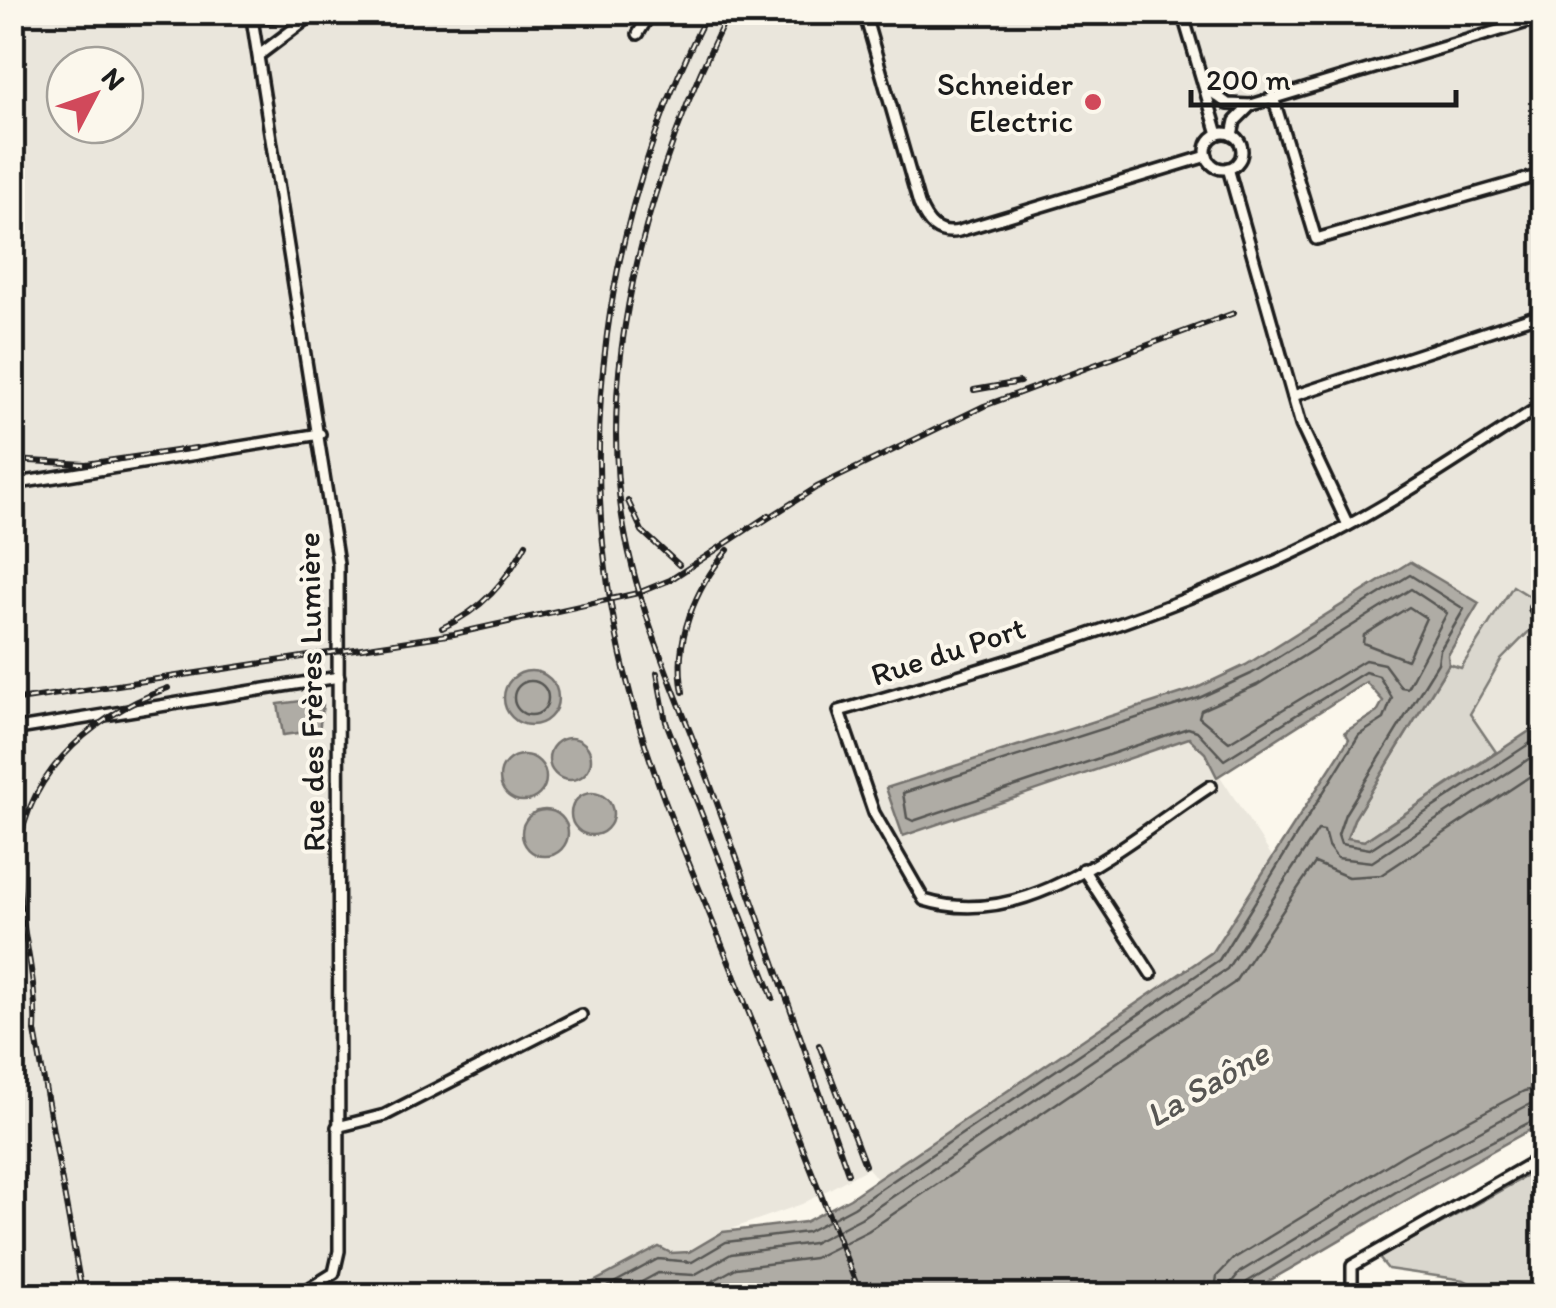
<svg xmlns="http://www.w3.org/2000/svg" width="1556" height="1308" font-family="Itim,sans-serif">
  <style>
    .built { fill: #eae6dc; fill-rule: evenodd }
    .green { fill: #dad7ce; stroke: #7b7a75; stroke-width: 2.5 }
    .water { fill: #afaca5; stroke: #74726e; stroke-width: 2.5 }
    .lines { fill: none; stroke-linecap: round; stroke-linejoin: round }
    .shore { stroke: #575653; stroke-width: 2.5 }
    .minor-casing { stroke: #1c1c1c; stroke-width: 16 }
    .secondary-casing { stroke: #1c1c1c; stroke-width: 20 }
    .minor { stroke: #fbf7ec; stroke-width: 9 }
    .secondary { stroke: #fbf7ec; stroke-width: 12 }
    .rail-casing { stroke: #1c1c1c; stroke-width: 6 }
    .rail { stroke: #fbf7ec; stroke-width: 2.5; stroke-dasharray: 8; stroke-linecap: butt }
    .poi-dot { fill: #d1495b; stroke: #fbf7ec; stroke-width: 4 }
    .labels { text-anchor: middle; stroke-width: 8; stroke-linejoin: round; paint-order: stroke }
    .poi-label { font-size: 32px; fill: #1c1c1c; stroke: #fbf7ec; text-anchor: end }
    .street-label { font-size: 32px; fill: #1c1c1c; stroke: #fbf7ec }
    .water-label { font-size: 35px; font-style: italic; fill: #575653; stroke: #fbf7ec }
  </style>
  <rect width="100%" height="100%" fill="#fbf7ec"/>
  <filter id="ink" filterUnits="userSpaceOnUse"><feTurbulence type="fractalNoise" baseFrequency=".01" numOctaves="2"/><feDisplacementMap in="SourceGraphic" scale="20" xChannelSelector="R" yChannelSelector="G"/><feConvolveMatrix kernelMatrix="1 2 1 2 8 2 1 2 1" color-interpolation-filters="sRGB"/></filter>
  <g filter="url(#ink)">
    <!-- built -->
    <g class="built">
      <path d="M734 12 738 16 741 12 1543 13V614L1513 586 1461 668 1449 664 1448 655 1246 665 1195 689 886 787 904 835 1189 737 1205 753 1273 858 1212 952 878 1180 868 1168 802 1204 723 1232 689 1252 671 1253 659 1247 569 1295H13L12 13ZM65 65H125V125H65Z"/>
      <polygon points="1543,617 1543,722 1496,752 1470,714 1501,660"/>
    </g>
    <!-- green -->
    <g class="green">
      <polygon points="1513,586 1529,596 1543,617 1501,660 1470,714 1496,752 1364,841 1347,838 1354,819 1449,664 1461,668"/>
      <polygon points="1543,1167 1543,1295 1493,1295 1464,1280 1388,1269 1379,1258"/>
    </g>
    <!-- water -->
    <g class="water">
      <path d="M1410 562 1479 603 1448 655 1449 664 1354 819 1347 838 1364 841 1543 722V1123C1441 1177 1345 1239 1244 1295H569L659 1247 671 1253 689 1252 723 1232 805 1222 850 1198 1212 952 1349 739 1345 732 1377 712 1383 701 1366 682 1217 777 1205 753 1189 738 903 836 886 788 1195 689 1246 665Z"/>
      <circle cx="531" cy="698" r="27"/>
      <polygon points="316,699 323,705 319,730 283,735 278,704"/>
      <circle cx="570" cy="759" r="21"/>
      <circle cx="523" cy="778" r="23"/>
      <circle cx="592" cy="814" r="21"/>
      <circle cx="545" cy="833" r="23"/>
    </g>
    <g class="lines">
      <!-- shore -->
      <g class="shore">
        <polygon points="1411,589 1447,613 1407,688 1401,687 1384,664 1365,660 1229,742 1199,717 1201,710 1257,685"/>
        <polygon points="1409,607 1426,618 1407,660 1363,643 1364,635"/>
        <circle cx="531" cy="698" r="17"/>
        <polyline points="590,1296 658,1259 692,1262 726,1242 807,1232 854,1207 1219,960 1359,735 1384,719 1392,698 1379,676 1365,672 1224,760 1197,731 1188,728 913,821 907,818 903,793 1199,698 1251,674 1410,575 1464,609 1440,650 1438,663 1345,814 1338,835 1341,844 1370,849 1544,734"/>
        <polyline points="616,1296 658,1273 694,1275 731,1254 813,1243 861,1218 1227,969 1318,830 1324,831 1328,846 1337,858 1372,862 1544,749"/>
        <polyline points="647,1296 660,1289 700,1288 736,1268 814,1258 868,1231 1234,983 1315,863 1348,877 1381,875 1544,767"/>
        <polyline points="1214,1296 1217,1276 1233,1259 1405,1154 1524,1091 1544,1087"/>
        <polyline points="1229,1296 1231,1283 1240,1272 1413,1167 1530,1104 1544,1102"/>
        <polyline points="1241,1296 1247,1282 1419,1178 1544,1115"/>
      </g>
      <!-- minor casing -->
      <g class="minor-casing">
        <g id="minor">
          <polyline points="251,12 338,564 339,1251 334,1273 297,1296"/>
          <polyline points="742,12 776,18 815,12"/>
          <path d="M864 12 919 204C927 223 937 236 959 231L1207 156"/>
          <polyline points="1182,12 1218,134"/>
          <polyline points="252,19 298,12"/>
          <polyline points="638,34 651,12"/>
          <polyline points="259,55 316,12"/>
          <polyline points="1205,87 1228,104 1251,105 1544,17"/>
          <polyline points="1273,97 1316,239 1544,174"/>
          <circle cx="1224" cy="151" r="18"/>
          <polyline points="1232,135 1235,121 1251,105"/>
          <polyline points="1228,168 1301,425 1348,525"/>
          <polyline points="1293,396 1544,313"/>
          <polyline points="12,484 320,434"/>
          <polyline points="1535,608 1544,601"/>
          <polyline points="12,730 339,677"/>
          <path d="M1211 786C1129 839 1029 933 924 900L874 813 839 711C1005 663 1176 613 1330 535 1404 497 1474 448 1544 404"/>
          <polyline points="1083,869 1151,974"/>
          <polyline points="337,1127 385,1115 581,1015"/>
          <polyline points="1352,1293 1352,1266 1544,1156"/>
        </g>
      </g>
      <!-- secondary casing -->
      <g class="secondary-casing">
        <polyline id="secondary" points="1327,1296 1399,1292 1434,1296"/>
      </g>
      <!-- minor -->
      <use href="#minor" class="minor"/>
      <!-- secondary -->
      <use href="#secondary" class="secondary"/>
      <!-- rail casing -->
      <g class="rail-casing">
        <g id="rail">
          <path d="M708 12C604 218 570 448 625 673 649 774 692 869 730 965 774 1075 817 1186 861 1296"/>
          <path d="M729 12C655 159 597 351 622 516 636 609 677 694 709 781 757 912 802 1042 848 1173"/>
          <polyline points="974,390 1020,382"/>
          <polyline points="12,460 86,464 196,448"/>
          <polyline points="628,501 642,531 679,565"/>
          <polyline points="759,524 817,487 984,406 1234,313"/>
          <path d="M442 628C483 609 505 583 526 544"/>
          <polyline points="657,673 666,722 773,998"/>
          <path d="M683 692C673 641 695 588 728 550"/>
          <polyline points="12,701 454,634 638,593 670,580 769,515"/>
          <polyline points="819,1045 865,1165"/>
          <path d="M80 1282 35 1031C38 976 19 926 18 871 17 780 89 717 168 688"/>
        </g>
      </g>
      <!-- rail -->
      <use href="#rail" class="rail"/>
    </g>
  </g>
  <!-- markers -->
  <circle class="poi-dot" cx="1093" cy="102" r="10"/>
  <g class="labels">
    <!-- poi labels -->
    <g class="poi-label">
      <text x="1073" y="95">Schneider<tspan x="1073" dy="37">Electric</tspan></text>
    </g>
    <!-- street labels -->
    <g class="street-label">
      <text transform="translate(948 651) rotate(-18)" y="11">Rue du Port</text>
      <text transform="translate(311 692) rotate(-91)" y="11">Rue des Frères Lumière</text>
    </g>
    <!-- water labels -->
    <g class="water-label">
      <text transform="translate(1207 1084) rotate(-30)" y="12">La Saône</text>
    </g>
  </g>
  <!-- margin -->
  <rect width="1556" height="1308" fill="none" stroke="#fbf7ec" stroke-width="50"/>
  <rect x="25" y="25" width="1506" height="1258" fill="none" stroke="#1c1c1c" stroke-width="4" filter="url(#ink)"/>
  <!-- north arrow -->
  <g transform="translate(95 95) rotate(49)"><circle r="48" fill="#fbf7ec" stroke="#a29f99" stroke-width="2.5"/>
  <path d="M0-8L18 38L0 25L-18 38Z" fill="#d1495b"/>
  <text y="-15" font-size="28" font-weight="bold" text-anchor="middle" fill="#1c1c1c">N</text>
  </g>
  <!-- scale -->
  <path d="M1191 90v15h265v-15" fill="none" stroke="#1c1c1c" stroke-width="5"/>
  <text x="1206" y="90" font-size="30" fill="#1c1c1c" stroke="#fbf7ec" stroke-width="8" paint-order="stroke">200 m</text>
</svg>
